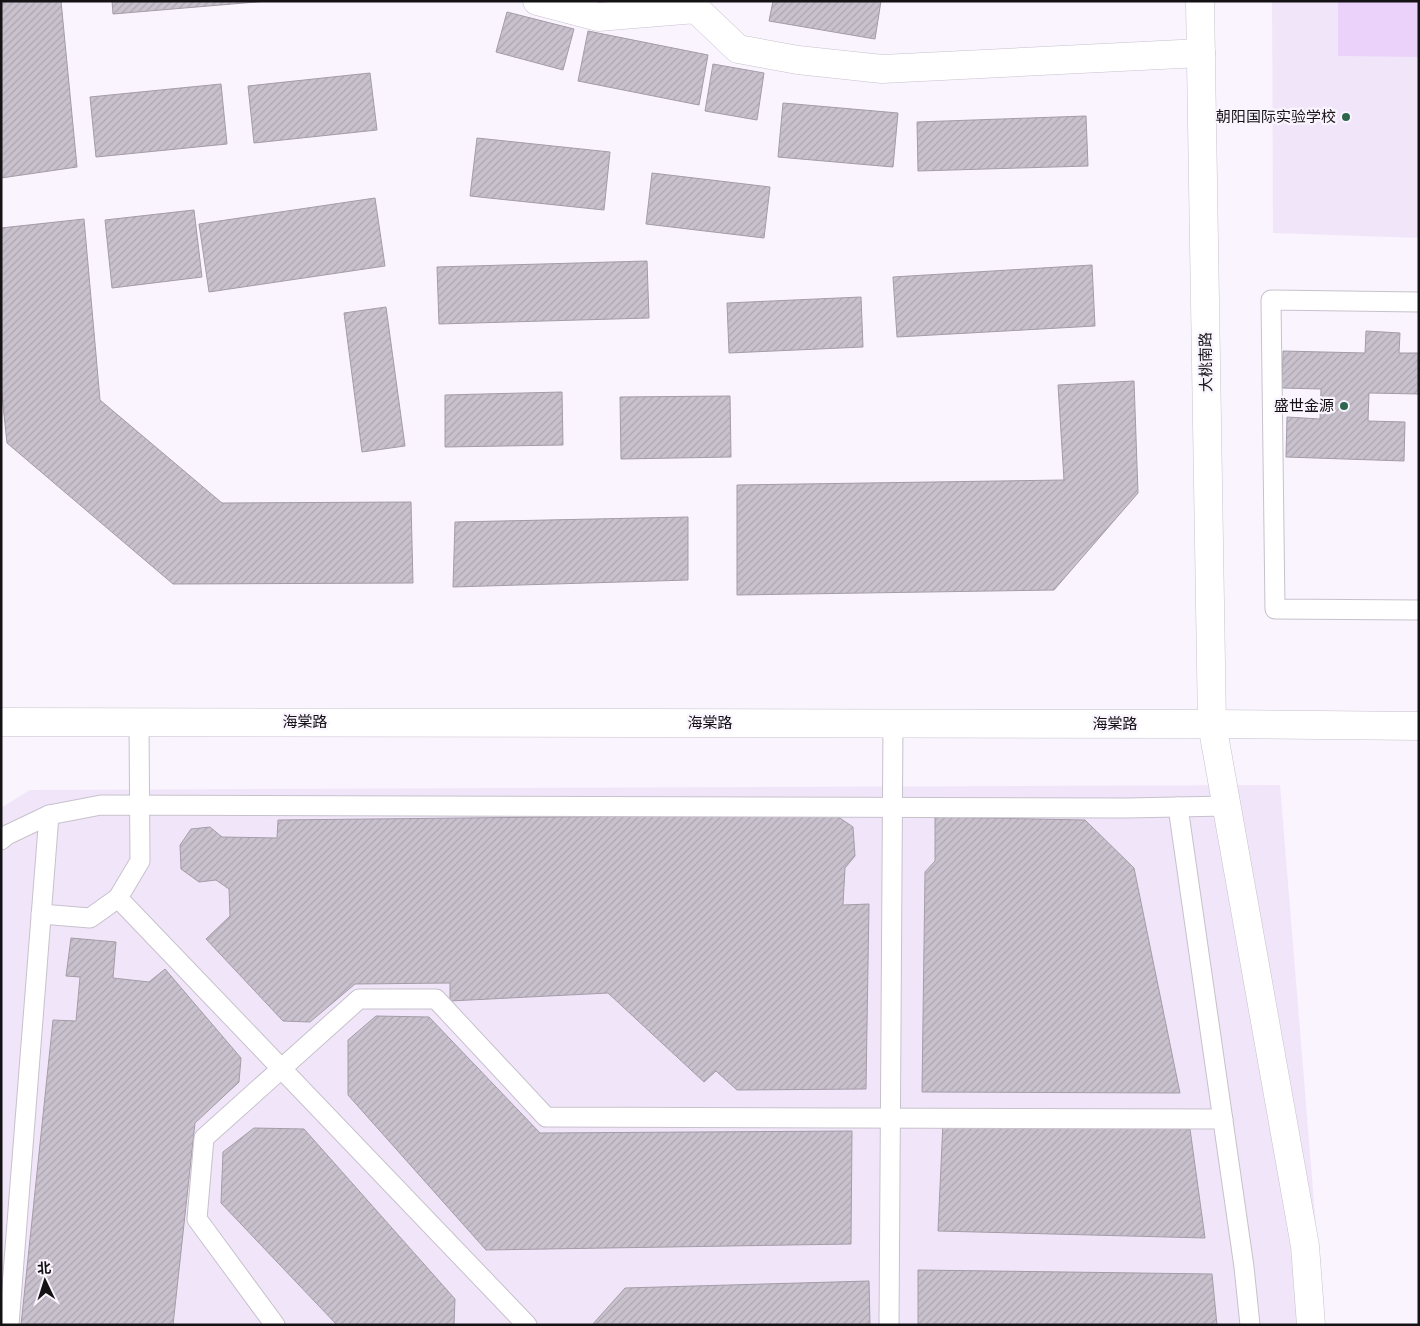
<svg xmlns="http://www.w3.org/2000/svg" width="1420" height="1326" font-family="'Asap Condensed','Noto Sans SC',sans-serif">
  <style>
    .built { fill: #f1e6f9 }
    .park { fill: #ebd2fa }
    .building { fill: url(#building-hatch); stroke: #a49da8 }
    .lines { fill: none; stroke-linecap: round; stroke-linejoin: round }
    .lane-casing { stroke: #c7c1cc; stroke-width: 21 }
    .street-casing { stroke: #c7c1cc; stroke-width: 29 }
    .secondary-casing { stroke: #c7c1cc; stroke-width: 29 }
    .lane { stroke: #fff; stroke-width: 19 }
    .street { stroke: #fff; stroke-width: 28 }
    .secondary { stroke: #fff; stroke-width: 28 }
    .poi-dot { fill: #2e664d; stroke: #faf4fe; stroke-width: 2 }
    .labels { text-anchor: middle; stroke-width: 4.5; stroke-linejoin: round; paint-order: stroke }
    .poi-label { font-size: 15px; fill: #141215; stroke: #faf4fe; text-anchor: end }
    .street-label { font-size: 15px; fill: #141215; stroke: #faf4fe }
  </style>
  <defs>
    <pattern id="building-hatch" width="6" height="6" patternUnits="userSpaceOnUse" patternTransform="scale(1.25)"><rect width="6" height="6" fill="#c9c2ce"/><path d="M-1 1l2-2M0 6l6-6M5 7l2-2" fill="none" stroke="#aca6b0"/></pattern>
  </defs>
  <rect width="100%" height="100%" fill="#faf4fe"/>
  <!-- built -->
  <g class="built">
    <polygon points="1272,1 1419,1 1419,238 1273,233"/>
    <polygon points="1280,785 1324,1325 1,1325 1,808 30,790"/>
  </g>
  <!-- park -->
  <polygon class="park" points="1338,1 1419,1 1419,57 1338,56"/>
  <!-- building -->
  <g class="building">
    <polygon points="1,1 61,1 77,167 1,178"/>
    <polygon points="112,1 268,1 113,14"/>
    <polygon points="773,1 881,1 875,39 769,21"/>
    <polygon points="507,12 574,29 563,70 496,52"/>
    <polygon points="588,31 708,55 699,105 578,81"/>
    <polygon points="713,64 764,73 757,120 705,111"/>
    <polygon points="370,73 377,130 254,143 248,86"/>
    <polygon points="221,84 227,144 96,157 90,97"/>
    <polygon points="783,103 898,113 893,167 778,157"/>
    <polygon points="1086,116 1088,166 918,171 917,122"/>
    <polygon points="477,138 610,152 604,210 470,196"/>
    <polygon points="652,173 770,187 764,238 646,224"/>
    <polygon points="375,198 385,266 209,292 199,224"/>
    <polygon points="194,210 202,277 112,288 105,220"/>
    <polygon points="84,219 100,400 222,503 411,502 413,583 173,584 7,443 1,386 1,228"/>
    <polygon points="647,261 649,318 439,324 437,267"/>
    <polygon points="1092,265 1095,326 897,337 893,277"/>
    <polygon points="861,297 863,347 729,353 727,303"/>
    <polygon points="386,307 405,446 362,452 344,313"/>
    <polygon points="1366,331 1400,333 1399,353 1419,353 1419,394 1369,393 1368,421 1405,422 1404,461 1286,457 1287,417 1320,419 1321,389 1282,388 1283,351 1365,353"/>
    <polygon points="1134,381 1138,493 1054,590 737,595 737,485 1064,480 1058,385"/>
    <polygon points="562,392 563,445 445,447 445,395"/>
    <polygon points="730,396 731,457 621,459 620,397"/>
    <polygon points="688,517 688,580 453,587 455,522"/>
    <polygon points="834,814 853,827 855,856 845,868 843,905 869,904 866,1089 737,1090 716,1071 704,1082 608,993 450,1001 450,983 355,984 310,1022 283,1021 206,939 230,916 229,889 216,880 199,882 181,869 180,845 191,829 210,827 222,837 277,838 278,820"/>
    <polygon points="935,817 1085,820 1134,868 1180,1093 922,1092 925,872 935,861"/>
    <polygon points="71,938 116,942 113,978 149,982 165,969 241,1058 239,1082 195,1123 173,1325 21,1325 53,1020 76,1021 80,977 66,976"/>
    <polygon points="376,1016 429,1017 540,1133 852,1131 851,1244 486,1250 348,1095 348,1040"/>
    <polygon points="943,1122 1190,1129 1205,1238 938,1231"/>
    <polygon points="254,1128 304,1129 455,1299 454,1325 337,1325 221,1203 223,1152"/>
    <polygon points="918,1270 1212,1274 1217,1325 918,1325"/>
    <polygon points="869,1281 870,1325 592,1325 625,1288"/>
  </g>
  <g class="lines">
    <!-- lane casing -->
    <g class="lane-casing">
      <g id="lane">
        <polyline points="1419,302 1271,300 1275,609 1419,610"/>
        <polyline points="1178,807 1244,1267 1250,1325"/>
        <polyline points="1,840 7,835 49,815 101,805 1127,808 1226,806"/>
        <polyline points="118,898 527,1325"/>
        <polyline points="41,914 90,918 118,898 140,861 139,722"/>
        <polyline points="9,1325 49,815"/>
        <polyline points="275,1325 197,1219 204,1138 359,999 436,999 546,1117 1223,1119"/>
        <polyline points="889,1325 893,723"/>
      </g>
    </g>
    <!-- street casing -->
    <g class="street-casing">
      <g id="street">
        <polyline points="537,1 598,17 696,9 738,49 798,60 882,69 1201,53"/>
        <polyline points="1212,724 1305,1246 1311,1325"/>
      </g>
    </g>
    <!-- secondary casing -->
    <g class="secondary-casing">
      <g id="secondary">
        <polyline points="1200,1 1212,724"/>
        <polyline points="1,722 1212,724 1419,726"/>
      </g>
    </g>
    <!-- lane -->
    <use href="#lane" class="lane"/>
    <!-- street -->
    <use href="#street" class="street"/>
    <!-- secondary -->
    <use href="#secondary" class="secondary"/>
  </g>
  <!-- markers -->
  <g class="poi-dot">
    <circle cx="1346" cy="117" r="5"/>
    <circle cx="1344" cy="406" r="5"/>
  </g>
  <g class="labels">
    <!-- poi labels -->
    <g class="poi-label">
      <text x="1336" y="122">朝阳国际实验学校</text>
      <text x="1334" y="411">盛世金源</text>
    </g>
    <!-- street labels -->
    <g class="street-label">
      <text transform="translate(1206 362) rotate(-91)" y="5">大桃南路</text>
      <text x="305" y="727">海棠路</text>
      <text x="710" y="728">海棠路</text>
      <text x="1115" y="729">海棠路</text>
    </g>
  </g>
  <!-- border -->
  <rect width="1420" height="1326" fill="none" stroke="#141215" stroke-width="5"/>
  <!-- north arrow -->
  <g transform="translate(45 1281) rotate(356)" stroke="#faf4fe" stroke-width="4" paint-order="stroke">
  <path d="M0-4L9 19L0 12L-9 19Z" fill="#141215"/>
  <text y="-8" font-size="14" font-weight="bold" text-anchor="middle" fill="#141215">北</text>
  </g>
</svg>
